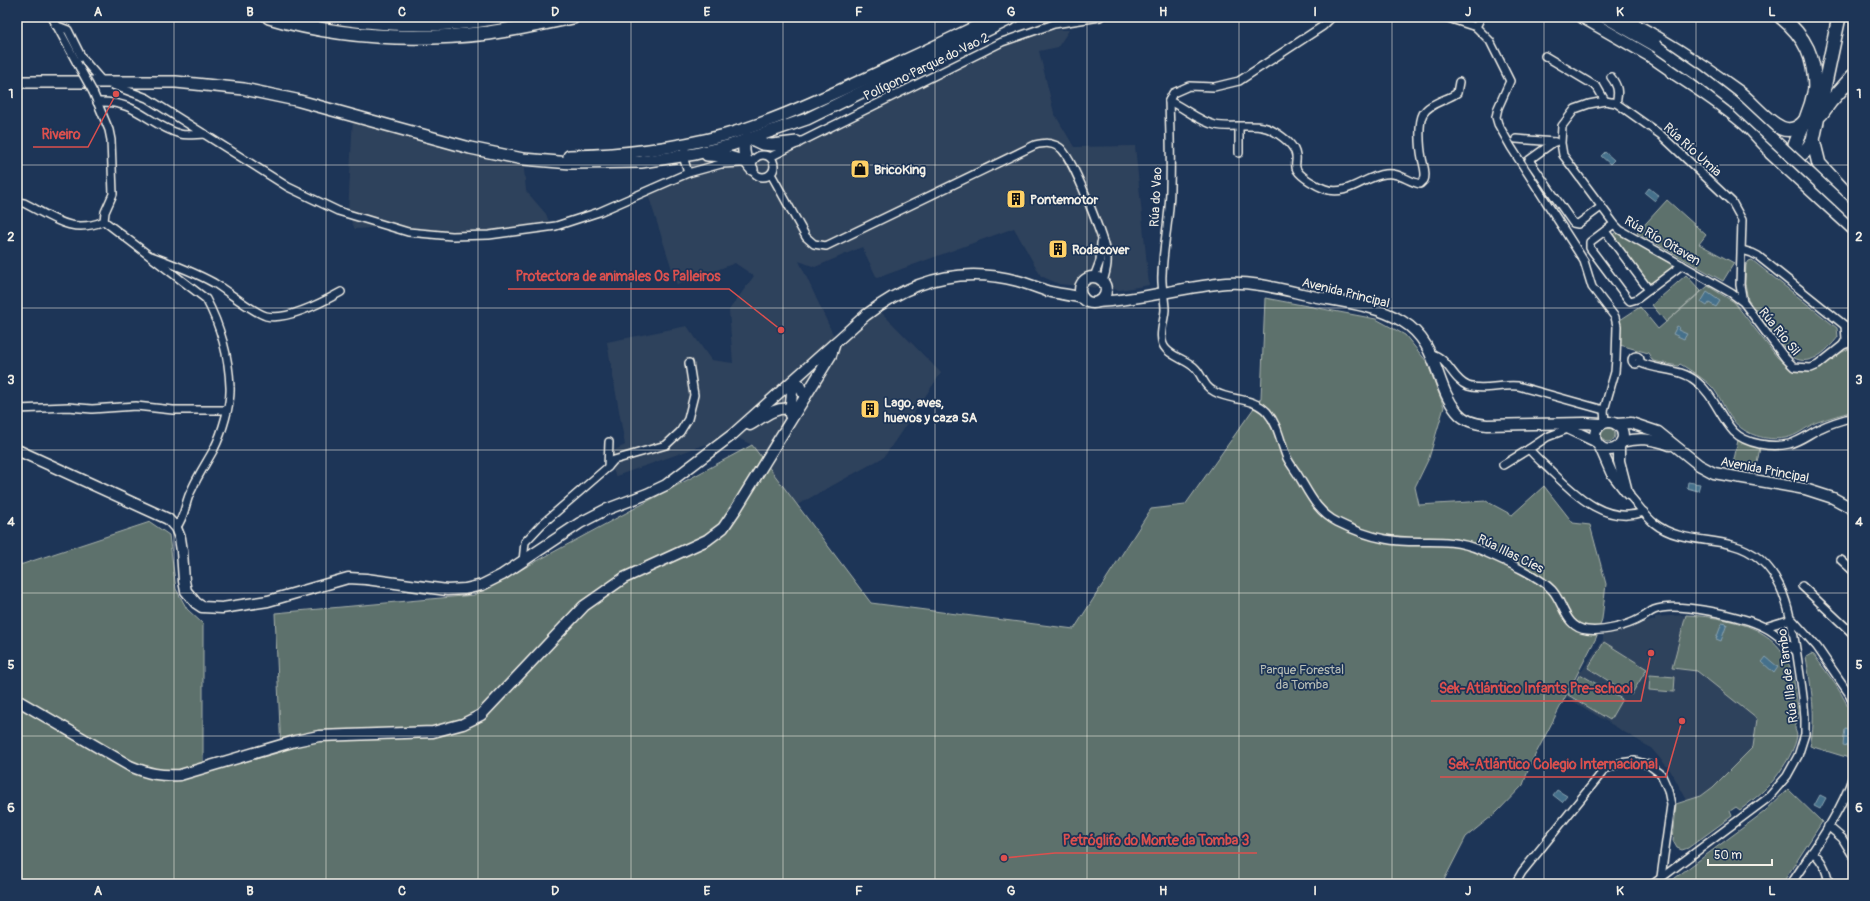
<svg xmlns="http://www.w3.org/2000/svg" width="1870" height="901" font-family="Pangolin,sans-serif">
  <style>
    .built { fill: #2f425c }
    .green { fill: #5d716c; stroke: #a8b1aa }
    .water { fill: #446f8b; stroke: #8aa3b0 }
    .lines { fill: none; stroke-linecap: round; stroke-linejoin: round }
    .street-casing { stroke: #f4f1e8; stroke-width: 10 }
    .secondary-casing { stroke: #f4f1e8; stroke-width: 13 }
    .primary-casing { stroke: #f4f1e8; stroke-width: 14 }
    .highway-casing { stroke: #f4f1e8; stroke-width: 16 }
    .street { stroke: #1d3557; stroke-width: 7 }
    .secondary { stroke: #1d3557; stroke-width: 10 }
    .primary { stroke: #1d3557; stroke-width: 11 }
    .highway { stroke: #1d3557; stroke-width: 13 }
    .street-bridge-casing { stroke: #f4f1e8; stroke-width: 10; stroke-linecap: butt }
    .primary-bridge-casing { stroke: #f4f1e8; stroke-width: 14; stroke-linecap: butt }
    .street-bridge { stroke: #1d3557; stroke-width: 7 }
    .primary-bridge { stroke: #1d3557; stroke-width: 11 }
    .grid { fill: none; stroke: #f4f1e8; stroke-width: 1; stroke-opacity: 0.55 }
    .labels { text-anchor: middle; stroke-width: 3.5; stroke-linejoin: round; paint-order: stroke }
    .street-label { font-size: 13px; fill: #f4f1e8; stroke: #1d3557 }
    .poi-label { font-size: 13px; font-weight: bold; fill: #f4f1e8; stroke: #1d3557; text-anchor: start }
    .park-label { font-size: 13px; fill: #b8beb6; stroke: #1d3557 }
    .leader { fill: none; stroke: #dc504e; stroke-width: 1.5 }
    .callout-dot { fill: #dc504e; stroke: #1d3557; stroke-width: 1.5 }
    .callout-label { font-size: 14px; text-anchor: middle; font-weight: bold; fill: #dc504e; stroke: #1d3557; stroke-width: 3.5; stroke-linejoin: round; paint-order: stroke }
    .neatline { fill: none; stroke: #f4f1e8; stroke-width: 1.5 }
    .grid-label { font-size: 13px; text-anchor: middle; font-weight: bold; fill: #f4f1e8 }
  </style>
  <rect width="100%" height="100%" fill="#1d3557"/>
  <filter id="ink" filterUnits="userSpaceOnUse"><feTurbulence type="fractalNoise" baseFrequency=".025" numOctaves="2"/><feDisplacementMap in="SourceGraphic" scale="8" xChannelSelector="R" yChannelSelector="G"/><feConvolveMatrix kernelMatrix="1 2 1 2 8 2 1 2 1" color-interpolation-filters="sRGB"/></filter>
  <g filter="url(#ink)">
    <!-- built -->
    <g class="built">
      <polygon points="1036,30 1069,30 1058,47 1039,51 1054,113 1074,147 1135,146 1149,285 1120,290 1059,284 1041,276 1014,228 877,278 862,247 815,267 799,261 836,341 876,307 941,373 884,457 797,505 752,445 732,435 616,476 605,455 625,445 607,342 687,326 711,360 733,363 729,310 754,276 735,263 677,285 647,191 688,173 683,156 747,164 797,142"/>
      <polygon points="353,116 523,159 526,191 546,214 551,227 495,235 439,235 386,227 355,229 348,214"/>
      <polygon points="1686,615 1673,668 1697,671 1757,718 1753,747 1713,787 1701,796 1687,800 1670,770 1651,748 1566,697 1580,671 1582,671 1603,640 1603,634 1655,620 1655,617"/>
    </g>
    <!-- green -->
    <g class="green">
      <polygon points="1667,200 1706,235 1699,244 1734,263 1723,281 1637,233"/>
      <polygon points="1616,232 1671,264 1672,268 1651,283 1646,281 1613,237 1612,235"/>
      <path d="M1752 260 1837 328 1838 337C1827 351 1808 370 1790 355L1748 300 1745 283 1746 265 1749 261Z"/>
      <polygon points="1686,275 1701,291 1666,322 1652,305"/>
      <path d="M1708 286 1734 302 1777 357 1793 371 1811 372 1840 353 1853 347V411C1840 415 1828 418 1815 423 1805 428 1797 436 1785 438 1767 441 1744 435 1733 420 1724 410 1721 397 1712 387 1706 380 1687 368 1680 364L1678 366 1653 361 1648 353 1620 345V320L1640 307 1658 329Z"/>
      <polygon points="1265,298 1376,319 1405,335 1427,362 1444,407 1429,458 1415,487 1419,505 1486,501 1512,515 1544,486 1573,523 1590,525 1606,584 1602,619 1596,638 1530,765 1523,785 1497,812 1466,837 1442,884 17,884 17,565 23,564 150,522 169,535 176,589 187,609 203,624 203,773 281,752 275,613 474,595 752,445 871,603 1074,629 1151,509 1185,505 1261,398"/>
      <circle cx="1608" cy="435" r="7"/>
      <polygon points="1738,440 1760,448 1755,473 1732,469"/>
      <path d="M1686 615C1710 616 1745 621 1765 635 1789 651 1794 675 1797 701 1798 706 1800 714 1798 719 1798 722 1796 724 1795 727 1795 731 1797 733 1797 736 1795 747 1789 758 1783 767 1772 785 1757 797 1740 810L1736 807 1730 811 1732 816 1688 848 1682 850 1677 848 1673 841 1676 804 1701 796 1713 787 1753 747 1757 719 1697 671 1672 668Z"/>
      <polygon points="1604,642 1647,669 1631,695 1588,668"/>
      <path d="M1811 654 1814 655C1828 675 1847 696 1852 720 1855 733 1852 746 1849 758L1810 746C1817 716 1811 687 1806 657Z"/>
      <polygon points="1580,674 1622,699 1610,720 1568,695"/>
      <polygon points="1650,675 1675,677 1674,692 1649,690"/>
      <polygon points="1788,789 1822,822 1782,884 1667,884 1764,812"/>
    </g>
    <!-- water -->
    <g class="water">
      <polygon points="1605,152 1614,160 1610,164 1601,156"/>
      <polygon points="1649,188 1659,196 1655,201 1645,193"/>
      <polygon points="1707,292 1720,301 1716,307 1709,303 1707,306 1701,302"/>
      <polygon points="1677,326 1679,327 1678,330 1687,334 1684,339 1673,334"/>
      <polygon points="1688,482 1700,484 1698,491 1687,488"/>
      <polygon points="1722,623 1727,624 1721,641 1716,639"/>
      <polygon points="1766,657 1778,667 1774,673 1762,662"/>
      <polygon points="1845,729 1851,730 1848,746 1843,745"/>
      <polygon points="1557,790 1567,796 1562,802 1553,795"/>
      <polygon points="1820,795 1826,798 1820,809 1814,806"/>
    </g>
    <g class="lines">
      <!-- street casing -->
      <g class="street-casing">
        <g id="street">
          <polyline points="52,17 77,63"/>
          <path d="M1332 17 1323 26 1239 81 1214 87 1189 86 1173 93 1169 101C1170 130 1171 159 1170 188 1170 217 1163 246 1162 275 1161 287 1165 298 1165 310 1164 323 1157 339 1166 349 1174 358 1188 360 1196 369 1203 377 1204 387 1215 392 1231 401 1253 397 1267 412 1279 426 1280 442 1287 458 1290 464 1295 470 1298 475 1309 493 1317 512 1337 522 1351 529 1368 536 1385 539 1419 546 1445 535 1480 550 1500 559 1538 575 1552 590 1564 603 1565 628 1587 630 1603 632 1627 626 1641 618 1646 616 1649 612 1654 610 1676 601 1742 616 1764 627 1775 632 1786 643 1796 651"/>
          <polyline points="1445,17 1476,27 1481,17"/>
          <polyline points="55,25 68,30 82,58 102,81 147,98 288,187 338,211 408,232 452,236 489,235 556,226 599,212 688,173 721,164 741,163"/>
          <polyline points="1476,27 1490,41 1510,81 1498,108 1496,117 1498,124 1511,147 1584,261 1592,287 1615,317 1617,326 1616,359 1615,372 1604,410 1605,422"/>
          <polyline points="1545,56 1597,87 1605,101"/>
          <path d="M1611 77C1618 86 1619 92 1616 103"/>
          <path d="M1169 101C1185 108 1198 121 1215 125 1233 129 1258 121 1275 132 1283 137 1295 145 1296 156 1297 162 1294 165 1297 170 1302 178 1317 186 1325 189 1347 197 1365 176 1385 174 1399 172 1407 181 1420 184 1421 183 1423 181 1424 180 1427 174 1423 164 1422 158 1420 148 1418 123 1423 114 1429 103 1447 100 1457 93L1459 82"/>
          <path d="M97 102C136 100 147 124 180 134 187 136 197 134 205 134"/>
          <polyline points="1239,127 1239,153"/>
          <polyline points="1516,139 1555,142"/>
          <polyline points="1554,142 1529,160 1573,223 1578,224 1601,207"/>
          <polyline points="685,150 683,156 688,173"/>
          <circle cx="763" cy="166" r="11"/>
          <polyline points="770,157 1002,42 1054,24 1100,17"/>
          <path d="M771 174 806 237 814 244 826 246 1035 145C1044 143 1050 142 1059 147 1072 154 1105 241 1107 258 1108 267 1105 274 1103 282"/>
          <path d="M17 202 24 203C52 217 71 235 104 221L105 212 113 194 111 140 109 130 93 92"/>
          <path d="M104 221 206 299C220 325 229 357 230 387 231 404 222 433 214 449 207 462 198 475 192 489 184 503 187 513 176 528"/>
          <polyline points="1614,224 1590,242 1590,248 1628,299 1630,301 1637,299 1682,265"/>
          <polyline points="1605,231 1649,290"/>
          <polyline points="1742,250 1752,253 1758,256 1853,332"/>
          <path d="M151 256C173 264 194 272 214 283 226 290 254 313 266 316 287 321 323 302 341 292"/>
          <polyline points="1094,277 1100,261 1101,243"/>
          <polyline points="1743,302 1740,285 1742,220 1732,202 1661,135 1616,103 1605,101 1589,104 1575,109 1562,126 1561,143 1563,155 1615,225 1620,230 1731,293 1743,302 1785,358 1794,367 1811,368 1818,365 1843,345 1853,342"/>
          <polyline points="1843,345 1846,339 1845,326"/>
          <path d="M1431 354C1449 358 1452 380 1468 386 1482 391 1503 384 1518 386L1604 410"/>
          <circle cx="1636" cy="360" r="4"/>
          <path d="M1639 362C1657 371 1680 368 1696 381 1714 395 1719 416 1734 432 1746 444 1772 448 1789 444 1801 441 1810 433 1821 428 1831 423 1842 420 1853 417"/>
          <polyline points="17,409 68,407 92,409 136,406 173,410 227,410"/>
          <path d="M1570 428 1547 437 1529 449C1536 458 1545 465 1553 473 1578 497 1607 525 1644 512"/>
          <polyline points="1503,465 1529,449"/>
          <polyline points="608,467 614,460 666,445 680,432 688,419 694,395 689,363"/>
          <path d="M1628 494C1637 503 1644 515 1654 523 1676 541 1707 538 1732 545 1783 558 1790 612 1797 655 1800 676 1804 697 1805 719V734L1798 756 1787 776 1768 798 1653 884"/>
          <polyline points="1841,560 1853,571"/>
          <polyline points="523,561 525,542 541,525 608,467 609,442"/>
          <polyline points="1802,586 1853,634"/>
          <polyline points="1765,627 1792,619 1817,647 1850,695 1853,702"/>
          <polyline points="1828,826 1842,838 1853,856"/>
          <path d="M1812 852C1823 860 1827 871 1829 884"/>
          <polyline points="1515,884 1522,872 1605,769 1620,763 1635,761 1649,765 1661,774 1668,790 1671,805 1661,877"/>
          <path d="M1791 884C1813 850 1840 815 1853 776"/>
        </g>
      </g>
      <!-- secondary casing -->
      <g class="secondary-casing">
        <g id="secondary">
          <circle cx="1093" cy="290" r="13"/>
          <path d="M1097 302C1141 300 1182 287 1226 283 1254 281 1284 290 1312 296 1342 302 1375 305 1402 321 1439 343 1434 384 1457 412 1464 421 1476 424 1487 425L1585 423 1601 424"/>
          <polyline points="790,415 793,381 799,385 805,397"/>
          <circle cx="1609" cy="436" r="14"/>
          <polyline points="1616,424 1631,423 1658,432 1699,465 1714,473 1805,489 1833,498 1853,509"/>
          <path d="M750 425C762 418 775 406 791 409"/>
          <polyline points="1563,426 1595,441"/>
          <path d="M1621 442C1639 437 1653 439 1670 445"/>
          <polyline points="1619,446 1619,461 1626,488"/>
          <polyline points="1600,447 1611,472 1628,494"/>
          <path d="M17 450 168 519 176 528 180 538 182 551 184 581 186 591 196 603 202 607 222 608 268 601 348 578 366 579 447 590 465 589 482 585 502 575 580 523 605 510 647 494 666 485 732 435 866 315C911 280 962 266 1018 281 1028 284 1038 288 1047 291 1059 294 1071 295 1083 298"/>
          <path d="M17 700 130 766C149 774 160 776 180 775L295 741 319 736 433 732 463 724 481 715 584 606 624 578 707 540 723 528 736 509 831 355 834 346"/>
        </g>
      </g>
      <!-- primary casing -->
      <g class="primary-casing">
        <g id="primary">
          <polyline points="1582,17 1650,56 1679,76"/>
          <polyline points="1605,17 1656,46"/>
          <polyline points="17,82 176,82 244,89 296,100 470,148 523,159 571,163 641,162 695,154 731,145 807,119 1014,17"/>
          <polyline points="747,137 762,144 772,145 797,142"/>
          <path d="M751 139 744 143C743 154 745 162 752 169"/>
          <polyline points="1770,153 1853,229"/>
          <polyline points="707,155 726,156 746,162"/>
          <path d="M569 156C621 155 675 148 725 135 765 124 805 106 843 89 894 66 945 42 996 17"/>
        </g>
      </g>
      <!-- highway casing -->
      <g class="highway-casing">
        <g id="highway">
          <path d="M269 17C339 38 417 41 489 33 517 29 545 23 573 17"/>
          <path d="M334 17C388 25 445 27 499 17"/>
          <path d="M1619 17C1661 39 1700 64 1738 92 1753 103 1764 120 1781 128 1790 132 1799 128 1805 121"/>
          <path d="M1781 17C1806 37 1815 58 1815 90"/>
          <polyline points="1839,17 1813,140 1819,164 1853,201"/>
          <path d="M1672 71C1697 87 1722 104 1745 123 1757 133 1768 152 1784 157 1798 161 1807 151 1813 140"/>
          <path d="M1815 89C1813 99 1810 109 1806 119 1800 135 1788 150 1796 168 1801 179 1812 188 1820 197"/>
          <polyline points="1821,114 1830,102 1853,76"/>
        </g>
      </g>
      <!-- street -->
      <use href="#street" class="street"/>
      <!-- secondary -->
      <use href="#secondary" class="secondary"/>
      <!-- primary -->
      <use href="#primary" class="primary"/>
      <!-- highway -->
      <use href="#highway" class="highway"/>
      <!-- street-bridge casing -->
      <g class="street-bridge-casing">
        <polyline id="street-bridge" points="77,63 93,92"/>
      </g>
      <!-- primary-bridge casing -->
      <g class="primary-bridge-casing">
        <polyline id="primary-bridge" points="1656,46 1698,75 1733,102 1853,214"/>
      </g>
      <!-- street-bridge -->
      <use href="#street-bridge" class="street-bridge"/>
      <!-- primary-bridge -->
      <use href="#primary-bridge" class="primary-bridge"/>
    </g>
  </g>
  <!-- grid -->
  <path class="grid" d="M174 17V884M326 17V884M478 17V884M631 17V884M783 17V884M935 17V884M1087 17V884M1239 17V884M1392 17V884M1544 17V884M1696 17V884M17 165H1853M17 308H1853M17 450H1853M17 593H1853M17 736H1853"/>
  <!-- icons -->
  <defs>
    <g id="shop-square" transform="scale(1)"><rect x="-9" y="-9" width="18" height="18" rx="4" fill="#ffd166" stroke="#1d3557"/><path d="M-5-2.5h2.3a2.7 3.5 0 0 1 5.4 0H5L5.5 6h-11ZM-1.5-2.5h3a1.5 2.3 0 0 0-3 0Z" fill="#111"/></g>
    <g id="building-square" transform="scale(1)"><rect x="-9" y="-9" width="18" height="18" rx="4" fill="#ffd166" stroke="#1d3557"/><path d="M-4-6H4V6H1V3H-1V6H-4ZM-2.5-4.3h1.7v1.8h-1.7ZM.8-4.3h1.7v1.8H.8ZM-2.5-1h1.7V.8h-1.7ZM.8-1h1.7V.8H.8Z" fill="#111"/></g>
  </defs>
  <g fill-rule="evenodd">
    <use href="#shop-square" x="860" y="169"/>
    <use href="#building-square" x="1016" y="199"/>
    <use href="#building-square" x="1058" y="249"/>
    <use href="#building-square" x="870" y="409"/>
  </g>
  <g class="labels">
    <!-- street labels -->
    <g class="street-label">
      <text transform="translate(926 66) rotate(-26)" y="5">Polígono Parque do Vao 2</text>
      <text transform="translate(1693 149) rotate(42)" y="5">Rúa Río Umia</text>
      <text transform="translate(1155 197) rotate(-87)" y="5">Rúa do Vao</text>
      <text transform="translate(1663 240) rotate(30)" y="5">Rúa Río Oitaven</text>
      <text transform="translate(1346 292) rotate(14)" y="5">Avenida Principal</text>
      <text transform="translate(1780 331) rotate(51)" y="5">Rúa Río Sil</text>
      <text transform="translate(1765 469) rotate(11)" y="5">Avenida Principal</text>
      <text transform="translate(1511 553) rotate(26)" y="5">Rúa Illas Cíes</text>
      <text transform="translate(1787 676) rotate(-97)" y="5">Rúa Illa de Tambo</text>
    </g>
    <!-- poi labels -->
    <g class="poi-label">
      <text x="874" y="174">BricoKing</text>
      <text x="1030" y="204">Pontemotor</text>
      <text x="1072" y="254">Rodacover</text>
      <text x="884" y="407">Lago, aves,<tspan x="884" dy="15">huevos y caza SA</tspan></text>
    </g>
    <!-- park labels -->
    <g class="park-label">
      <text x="1302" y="674">Parque Forestal<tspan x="1302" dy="15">da Tomba</tspan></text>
    </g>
  </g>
  <!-- callouts -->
  <path class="leader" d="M116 94L88 147H33M781 330L729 289H508M1651 653L1641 701H1431M1682 721L1666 777H1440M1004 858L1055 853H1257"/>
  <g class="callout-dot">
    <circle cx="116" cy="94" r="4"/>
    <circle cx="781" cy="330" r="4"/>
    <circle cx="1651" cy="653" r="4"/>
    <circle cx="1682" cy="721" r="4"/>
    <circle cx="1004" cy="858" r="4"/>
  </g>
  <g class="callout-label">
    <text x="61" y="139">Riveiro</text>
    <text x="618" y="281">Protectora de animales Os Palleiros</text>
    <text x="1536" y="693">Sek-Atlántico Infants Pre-school</text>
    <text x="1553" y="769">Sek-Atlántico Colegio Internacional</text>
    <text x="1156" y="845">Petróglifo do Monte da Tomba 3</text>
  </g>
  <!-- margin -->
  <rect width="1870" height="901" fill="none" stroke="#1d3557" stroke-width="44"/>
  <!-- scale -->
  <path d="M1708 859v6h64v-6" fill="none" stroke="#f4f1e8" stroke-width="2"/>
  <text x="1714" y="859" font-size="12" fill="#f4f1e8" stroke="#1d3557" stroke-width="3" paint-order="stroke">50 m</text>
  <rect x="22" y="22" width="1826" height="857" class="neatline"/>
  <g class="grid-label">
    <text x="98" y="16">A</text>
    <text x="250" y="16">B</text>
    <text x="402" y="16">C</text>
    <text x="555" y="16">D</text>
    <text x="707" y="16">E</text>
    <text x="859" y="16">F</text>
    <text x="1011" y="16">G</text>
    <text x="1163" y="16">H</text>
    <text x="1315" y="16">I</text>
    <text x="1468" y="16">J</text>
    <text x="1620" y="16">K</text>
    <text x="1772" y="16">L</text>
    <text x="11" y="98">1</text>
    <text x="1859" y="98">1</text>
    <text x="11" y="241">2</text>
    <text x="1859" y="241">2</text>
    <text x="11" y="384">3</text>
    <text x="1859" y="384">3</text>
    <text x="11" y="526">4</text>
    <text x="1859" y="526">4</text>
    <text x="11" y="669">5</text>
    <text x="1859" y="669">5</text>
    <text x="11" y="812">6</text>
    <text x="1859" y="812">6</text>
    <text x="98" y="895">A</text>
    <text x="250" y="895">B</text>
    <text x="402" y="895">C</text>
    <text x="555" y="895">D</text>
    <text x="707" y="895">E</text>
    <text x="859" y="895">F</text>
    <text x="1011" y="895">G</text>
    <text x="1163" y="895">H</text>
    <text x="1315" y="895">I</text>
    <text x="1468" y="895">J</text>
    <text x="1620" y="895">K</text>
    <text x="1772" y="895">L</text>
  </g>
</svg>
